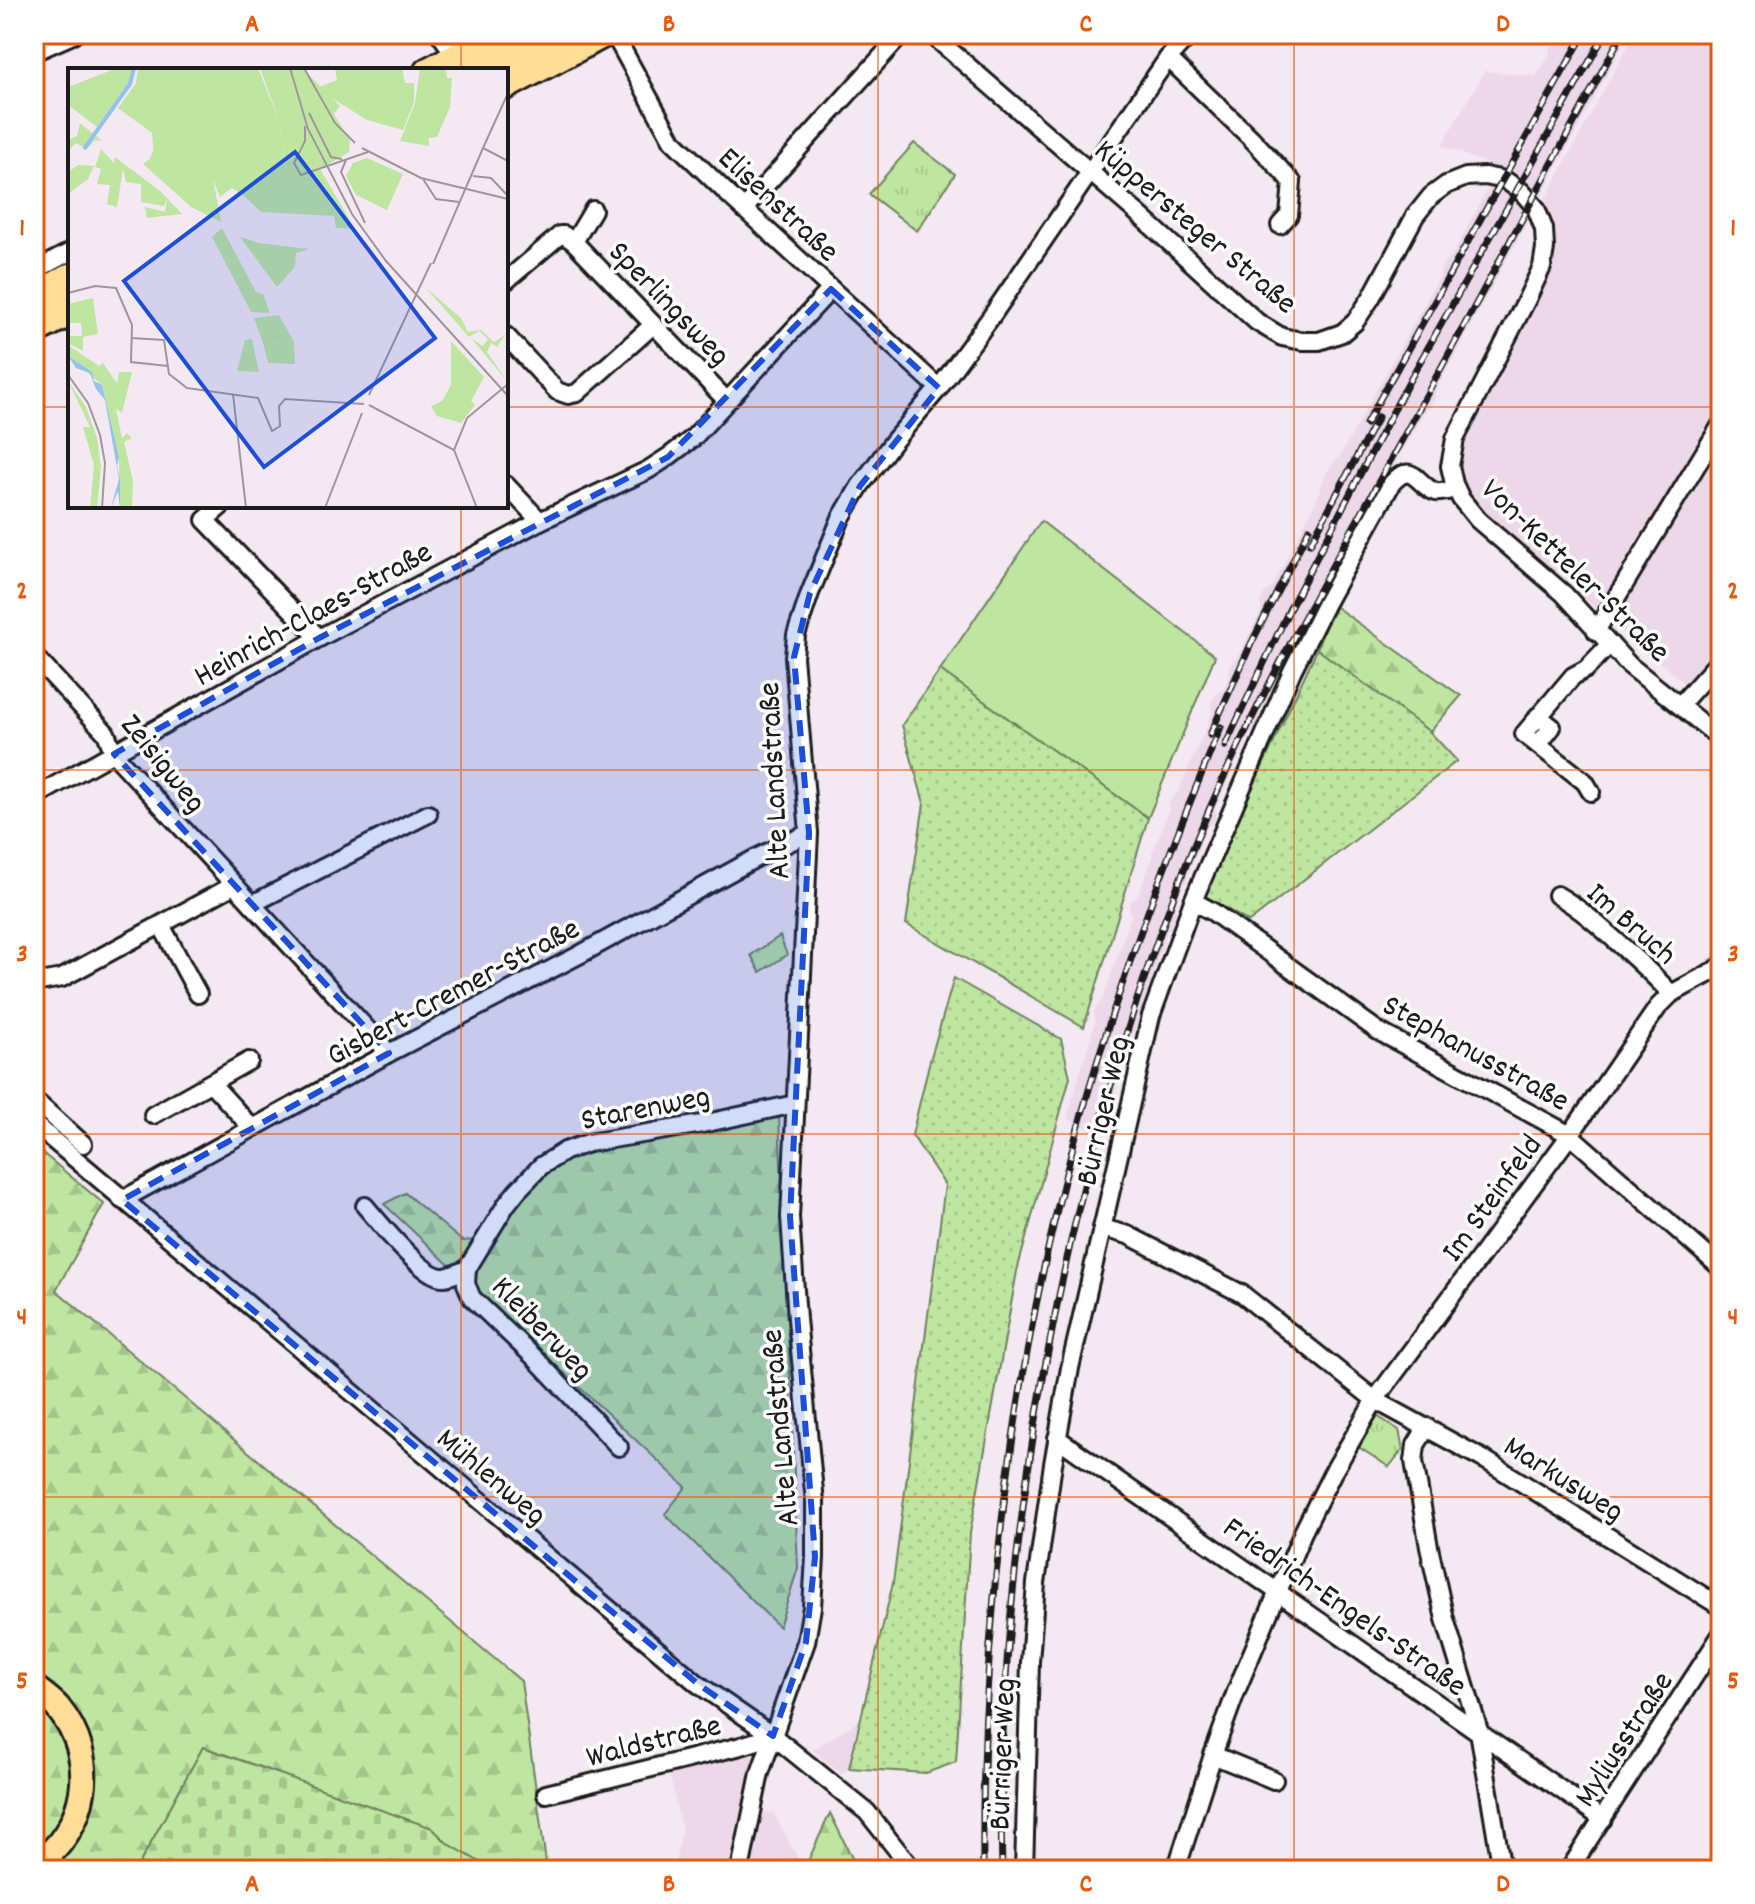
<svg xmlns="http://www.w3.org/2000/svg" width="1755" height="1904" font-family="Dekko,sans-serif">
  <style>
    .built { fill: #edd8e9 }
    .grass { fill: #bfe6a1; stroke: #6e815e; stroke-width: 2 }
    .forest { fill: url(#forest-firs); stroke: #6e815e; stroke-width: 2 }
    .cemetery { fill: url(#cemetery-stones); stroke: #6e815e; stroke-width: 2 }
    .park { fill: url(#park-tufts); stroke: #6e815e; stroke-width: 2 }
    .garden { fill: url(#garden-dots); stroke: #6e815e; stroke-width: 2 }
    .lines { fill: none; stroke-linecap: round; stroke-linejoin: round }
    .minor-casing { stroke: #1c1c1c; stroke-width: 22 }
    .major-casing { stroke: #1c1c1c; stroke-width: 28 }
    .highway-casing { stroke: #1c1c1c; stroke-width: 30 }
    .minor { stroke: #fff; stroke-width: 16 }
    .major { stroke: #ffdd96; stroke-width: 22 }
    .highway { stroke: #ffdd96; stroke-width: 24 }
    .rail-casing { stroke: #1c1c1c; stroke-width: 7 }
    .rail { stroke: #fff; stroke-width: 4; stroke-dasharray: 12; stroke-linecap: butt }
    .marked { fill: #1d4ed8; fill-opacity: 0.2; stroke: #1d4ed8; stroke-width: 6; stroke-dasharray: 16 10; stroke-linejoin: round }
    .grid { fill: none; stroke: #e8590c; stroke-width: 2; stroke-opacity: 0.55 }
    .labels { text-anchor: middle; stroke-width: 7; stroke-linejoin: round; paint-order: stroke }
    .street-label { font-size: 32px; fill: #1c1c1c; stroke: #fff }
    .inset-river { fill: none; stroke: #92c2ed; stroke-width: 4 }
    .inset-road { fill: none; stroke: #9e969c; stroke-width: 2 }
    .view { fill: #1d4ed8; fill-opacity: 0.15; stroke: #1d4ed8; stroke-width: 4 }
    .inset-edge { fill: none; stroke: #1c1c1c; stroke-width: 4 }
    .neatline { fill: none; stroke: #e8590c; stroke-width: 3 }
    .grid-label { font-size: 26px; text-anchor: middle; font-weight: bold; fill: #e8590c }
  </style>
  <defs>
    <pattern id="forest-firs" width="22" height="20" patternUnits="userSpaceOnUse" patternTransform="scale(2)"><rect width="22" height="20" fill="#bfe6a1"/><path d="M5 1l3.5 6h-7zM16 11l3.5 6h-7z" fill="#a4c58a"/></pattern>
    <pattern id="cemetery-stones" width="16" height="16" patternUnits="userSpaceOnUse" patternTransform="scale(2)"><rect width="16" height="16" fill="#bfe6a1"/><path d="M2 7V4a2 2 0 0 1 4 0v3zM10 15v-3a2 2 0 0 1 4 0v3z" fill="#a4c58a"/></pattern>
    <pattern id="park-tufts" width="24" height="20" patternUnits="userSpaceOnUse" patternTransform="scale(2)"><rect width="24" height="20" fill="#bfe6a1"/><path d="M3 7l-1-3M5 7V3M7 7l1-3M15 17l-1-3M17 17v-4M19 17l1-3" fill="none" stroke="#a4c58a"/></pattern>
    <pattern id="garden-dots" width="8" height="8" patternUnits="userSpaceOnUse" patternTransform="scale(2)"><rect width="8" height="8" fill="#bfe6a1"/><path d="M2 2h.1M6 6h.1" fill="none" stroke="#a4c58a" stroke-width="1.8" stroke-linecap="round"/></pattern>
  </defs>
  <rect width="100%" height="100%" fill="#f4e8f2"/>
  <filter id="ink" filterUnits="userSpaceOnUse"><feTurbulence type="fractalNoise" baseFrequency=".0125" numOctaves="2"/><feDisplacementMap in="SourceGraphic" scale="16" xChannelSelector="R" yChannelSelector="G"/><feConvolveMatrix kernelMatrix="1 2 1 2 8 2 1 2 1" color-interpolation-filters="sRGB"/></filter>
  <g filter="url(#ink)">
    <!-- built -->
    <g class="built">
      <polygon points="1562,34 1629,34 1436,390 1434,400 1430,408 1423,413 1312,611 1313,617 1304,627 1260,712 1260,718 1257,726 1251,731 1215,808 1216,817 1212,824 1206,829 1175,907 1179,920 1176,927 1167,930 1136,1029 1132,1034 1102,1136 1067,1118 1095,1022 1094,1014 1095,1008 1102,1001 1131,916 1129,907 1131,902 1138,896 1152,859 1152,853 1169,811 1168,806 1171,799 1178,792 1212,714 1211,704 1215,696 1223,689 1230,675 1229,669 1233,661 1238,658 1261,611 1260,602 1264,593 1271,589 1318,497 1323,480 1331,465 1340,456 1440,276 1441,269 1445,261 1451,257 1499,169 1442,145 1485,71 1536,76 1548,57 1551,46 1557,43"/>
      <polygon points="1634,34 1721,34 1721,714 1493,522 1469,498 1461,480 1457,453 1467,429 1506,359 1550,271 1554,254 1555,237 1546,198"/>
      <polygon points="861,1719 849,1768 842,1774 813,1750"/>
      <polygon points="756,1747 746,1807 774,1814 804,1870 673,1870 682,1831 668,1767"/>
    </g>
    <!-- grass -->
    <polygon class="grass" points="1041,521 1215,656 1148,818 940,670"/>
    <!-- forest -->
    <g class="forest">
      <polygon points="1333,605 1461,696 1430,732 1317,649"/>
      <polygon points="779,1116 798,1568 779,1627 665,1514 686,1487 384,1204 405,1193 462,1241 491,1239 525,1194 565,1158"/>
      <polygon points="34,1146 104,1204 56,1290 521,1681 547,1870 493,1870 447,1843 432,1828 203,1747 136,1870 34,1870"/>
      <polygon points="830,1813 858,1870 804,1870"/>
    </g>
    <!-- cemetery -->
    <polygon class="cemetery" points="203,1747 432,1828 447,1843 493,1870 136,1870"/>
    <!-- park -->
    <g class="park">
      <polygon points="914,143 955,174 917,231 869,194"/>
      <polygon points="780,936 787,955 760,972 751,955"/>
      <polygon points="1377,1416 1399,1430 1403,1449 1389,1467 1357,1446"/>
    </g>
    <!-- garden -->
    <g class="garden">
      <polygon points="1317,649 1430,732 1457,761 1249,922 1203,895"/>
      <polygon points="940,670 1148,818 1084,1027 906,924 924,803 902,725"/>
      <polygon points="954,978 1061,1039 1070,1077 1017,1271 970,1533 956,1762 926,1773 849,1768 893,1583 945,1185 912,1135 929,1064"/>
    </g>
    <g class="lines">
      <!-- minor casing -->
      <g class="minor-casing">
        <g id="minor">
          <polyline points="440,34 455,55"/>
          <polyline points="614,34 672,140 731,197 939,388"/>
          <polyline points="931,34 1135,211 1257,322 1282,337 1302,341 1319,341 1342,333 1355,322 1371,298 1415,216 1431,196 1446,185 1466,177 1485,176 1505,180 1521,191 1536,208 1544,229 1545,248 1542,267 1527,299 1455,439 1450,466 1454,484 1461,499 1478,520 1564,594 1629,665 1721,739"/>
          <polyline points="34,52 75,34"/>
          <polyline points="1168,58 1251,138 1292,182 1289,215 1280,225"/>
          <polyline points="744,209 902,34"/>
          <polyline points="593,210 574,242 727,401"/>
          <polyline points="34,271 70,252"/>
          <polyline points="506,281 560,235 564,235 574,242"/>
          <polyline points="506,336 557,391 568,395 577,393 653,325"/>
          <polyline points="506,485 540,521"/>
          <polyline points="221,506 205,520 319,638"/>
          <polyline points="1596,631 1721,425"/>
          <polyline points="34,656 106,733 114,754 389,1053"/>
          <polyline points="1680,705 1721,659"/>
          <polyline points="1538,745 1552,727 1538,716"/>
          <polyline points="1591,792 1585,782 1524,734 1573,676 1586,669 1610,644"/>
          <polyline points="34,797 319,638 540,521 648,470 668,457 693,438 831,289"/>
          <path d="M1557 895C1583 910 1604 930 1626 950 1641 964 1657 978 1671 994"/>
          <polyline points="1193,901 1213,912 1378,1031 1570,1135 1721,1268"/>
          <polyline points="252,904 428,814"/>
          <polyline points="161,925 198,994"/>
          <polyline points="34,983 62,978 234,885"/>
          <polyline points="211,1083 252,1128"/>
          <polyline points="34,1100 83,1144"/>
          <polyline points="153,1115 249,1061"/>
          <polyline points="34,1124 698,1684 773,1736 867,1812 913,1870"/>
          <polyline points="122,1200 389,1053 579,955 756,858 809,833"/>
          <path d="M365 1206C380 1223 422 1277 443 1277 451 1277 459 1272 467 1269L466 1284 472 1298 534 1357 619 1447"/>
          <polyline points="1102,1228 1128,1235 1242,1294 1375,1400 1487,1461 1721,1607"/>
          <polyline points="467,1269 506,1205 517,1191 541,1166 565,1151 588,1143 702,1124 795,1104"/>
          <polyline points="1427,1427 1416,1445 1414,1461 1429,1547 1445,1619 1479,1731 1502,1870"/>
          <polyline points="1057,1438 1603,1819"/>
          <polyline points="1213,1755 1274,1780"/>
          <polyline points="546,1794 741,1746 773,1736"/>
          <polyline points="740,1870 760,1773 806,1642 812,1607 815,1557 815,1502 797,1319 790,1217 809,833 794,657 796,635 810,593 841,518 860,486 893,442 939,388 991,317 1168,58 1191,34"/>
          <path d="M1024 1870 1030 1662 1036 1583 1053 1464 1070 1368 1151 1016 1193 901 1292 671 1326 603 1392 483C1413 459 1418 487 1436 492 1442 493 1450 490 1456 489"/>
          <polyline points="1176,1870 1213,1755 1237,1689 1303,1532 1332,1474 1375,1400 1570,1135 1658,1007 1671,994 1721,967"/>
          <polyline points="1569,1870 1721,1635"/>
        </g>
      </g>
      <!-- major casing -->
      <g class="major-casing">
        <g id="major">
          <polyline points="426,70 494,34"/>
          <polyline points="506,88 608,34"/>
          <polyline points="34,333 70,315"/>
        </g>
      </g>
      <!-- highway casing -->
      <g class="highway-casing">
        <g id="highway">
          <polyline points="463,70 531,34"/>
          <polyline points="506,71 571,34"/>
          <polyline points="34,295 70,276"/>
          <polyline points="34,316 70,296"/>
          <path d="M34 1688C42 1694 51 1700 58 1708 100 1759 88 1829 34 1867"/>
        </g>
      </g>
      <!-- minor -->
      <use href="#minor" class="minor"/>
      <!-- major -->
      <use href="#major" class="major"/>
      <!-- highway -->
      <use href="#highway" class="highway"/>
      <!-- rail casing -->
      <g class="rail-casing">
        <g id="rail">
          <polyline points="1366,424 1584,34"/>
          <polyline points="1310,544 1378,417"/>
          <polyline points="1210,735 1251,644 1309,529"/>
          <polyline points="1225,746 1290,608 1408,383 1605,34"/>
          <path d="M983 1870C980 1584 1023 1287 1112 1015 1144 917 1181 822 1221 727"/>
          <path d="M1002 1870C997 1683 1019 1494 1056 1310 1091 1139 1139 970 1209 810 1266 680 1337 558 1405 434 1478 301 1550 167 1622 34"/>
        </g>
      </g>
      <!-- rail -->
      <use href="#rail" class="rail"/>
    </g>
  </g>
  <!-- marked area -->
  <path class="marked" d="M831 289 939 388 860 486 810 593 794 657 809 833 790 1217 815 1557 806 1642 773 1736 698 1684 122 1200 389 1053 114 754 319 638 668 457Z"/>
  <!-- grid -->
  <path class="grid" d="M461 34V70M878 34V1870M1294 34V1870M34 407H70M506 407H1721M461 506V1870M34 770H1721M34 1134H1721M34 1497H1721"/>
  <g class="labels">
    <!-- street labels -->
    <g class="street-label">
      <text transform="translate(780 203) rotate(43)" y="11">Elisenstraße</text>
      <text transform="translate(1197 225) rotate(40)" y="11">Küppersteger Straße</text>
      <text transform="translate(671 302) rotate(46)" y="11">Sperlingsweg</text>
      <text transform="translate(1577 569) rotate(44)" y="11">Von-Ketteler-Straße</text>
      <text transform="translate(312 612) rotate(-29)" y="11">Heinrich-Claes-Straße</text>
      <text transform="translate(165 762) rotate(51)" y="11">Zeisigweg</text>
      <text transform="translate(772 781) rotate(-93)" y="11">Alte Landstraße</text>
      <text transform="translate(1633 922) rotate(41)" y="11">Im Bruch</text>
      <text transform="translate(452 990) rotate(-28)" y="11">Gisbert-Cremer-Straße</text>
      <text transform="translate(1477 1051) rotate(29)" y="11">Stephanusstraße</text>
      <text transform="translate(645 1106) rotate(-11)" y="11">Starenweg</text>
      <text transform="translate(1101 1110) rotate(-77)" y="11">Bürriger Weg</text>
      <text transform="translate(1490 1197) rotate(-54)" y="11">Im Steinfeld</text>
      <text transform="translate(544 1327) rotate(46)" y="11">Kleiberweg</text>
      <text transform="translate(778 1428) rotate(-95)" y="11">Alte Landstraße</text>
      <text transform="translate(493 1475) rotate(40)" y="11">Mühlenweg</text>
      <text transform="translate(1565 1477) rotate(32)" y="11">Markusweg</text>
      <text transform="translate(1346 1605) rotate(35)" y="11">Friedrich-Engels-Straße</text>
      <text transform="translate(1622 1738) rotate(-57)" y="11">Myliusstraße</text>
      <text transform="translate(653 1739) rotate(-14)" y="11">Waldstraße</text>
      <text transform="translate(1000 1754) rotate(-88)" y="11">Bürriger Weg</text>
    </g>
  </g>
  <!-- overview -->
  <g transform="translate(68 68)">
    <rect width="440" height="440" fill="#f4e8f2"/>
    <path d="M49 0H65L61 16 29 59 0 37V19ZM33 81 46 95 47 89 92 123 99 130 96 138 73 134V116L58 114 55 101 49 139 39 136 42 117 29 116 33 101 27 99ZM10 97 26 98 20 111 0 126V104ZM25 230 30 266 15 269V283L0 275V268H14L13 255H0V236ZM226 274 227 296 200 295 195 275ZM0 277 31 298 35 295 49 315 51 304H64L54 345 48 341 54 370 59 365 64 370 56 374 65 413 64 440H52L51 393 34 317 0 288Z" fill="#bfe6a1"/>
    <path d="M70 0H83L95 57 140 83 153 154 123 139 75 96 86 88 84 65 50 40 68 15ZM192 0H234L272 38 266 46 282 73 281 84 252 101 287 161 268 160 266 148 193 144 175 127 219 114 212 55ZM12 55 34 73 27 72 19 81 8 75 0 83V72L9 68ZM172 169 191 175 241 181 228 185 227 199 209 219ZM357 219 393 250 400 264 413 262 426 274 437 267 429 279 423 275 419 284 439 313 404 271 415 278 420 271 411 263 401 269ZM0 313 18 339 29 370 33 399 29 440H22L26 397 15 359H22Z" fill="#bfe6a1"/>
    <path d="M83 0H190L212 55 219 115 175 127 164 120 152 129 137 91 140 83 95 57 83 33ZM267 0H334L337 15H346V34L335 62 299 52 259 27 251 19 269 12Z" fill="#bfe6a1"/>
    <path d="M88 76 112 80 125 89 124 104 140 133 129 137 124 129 117 130 79 98ZM383 273 416 309 403 333 407 337 393 355 369 348 363 338 374 333 383 317Z" fill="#bfe6a1"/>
    <path d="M352 0H378L379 10H384L382 39 369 69 361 70V78L332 73 347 35ZM299 90 335 106 319 142 288 127 278 108 285 95ZM99 130 114 146 79 150 77 139 97 144ZM154 160 188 224 195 226 202 245 183 244 144 169ZM211 247 226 274 195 275 186 250ZM184 271 191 304 169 303 177 272Z" fill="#bfe6a1"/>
    <path d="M0 288 24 304 26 313 34 317 51 389 49 398 52 411V440L50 423 43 440 51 411 37 332 28 321 22 305 8 300Z" fill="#92c2ed"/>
    <path class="inset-river" d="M16 81 62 16 66 0"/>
    <path class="inset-road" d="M222 0 240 61 284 146 318 193 440 328M236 0 267 55 287 75M241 45 263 89 274 91M237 58V73L226 95 233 107 300 84M294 80 353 110 440 131M415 80 440 25M415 80 440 93M278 92 273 104 297 155M405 108 423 110 440 128M355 111 368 131 391 134M365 196 415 80M0 225 27 218 48 220 64 257 63 294 100 298M63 270 96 272 101 306 119 320 190 330 204 363 212 358 211 338 217 331 296 336M0 307 20 335 32 367 37 395 34 440M165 326 178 440M301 327 363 195M301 337 386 382 409 440M386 382 399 350 440 316M257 440 294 345"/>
    <path class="view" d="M227 84 367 270 196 399 56 213Z"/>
    <rect width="440" height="440" class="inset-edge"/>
  </g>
  <!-- margin -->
  <rect width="1755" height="1904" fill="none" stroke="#fff" stroke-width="88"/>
  <rect x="44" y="44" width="1667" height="1816" class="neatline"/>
  <g class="grid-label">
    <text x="252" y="31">A</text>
    <text x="669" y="31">B</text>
    <text x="1086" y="31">C</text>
    <text x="1503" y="31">D</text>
    <text x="22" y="235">1</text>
    <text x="1733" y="235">1</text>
    <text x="22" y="598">2</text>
    <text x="1733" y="598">2</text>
    <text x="22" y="961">3</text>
    <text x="1733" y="961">3</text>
    <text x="22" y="1324">4</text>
    <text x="1733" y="1324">4</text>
    <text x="22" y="1688">5</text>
    <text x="1733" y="1688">5</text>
    <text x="252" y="1891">A</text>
    <text x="669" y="1891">B</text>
    <text x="1086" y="1891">C</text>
    <text x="1503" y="1891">D</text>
  </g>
</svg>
